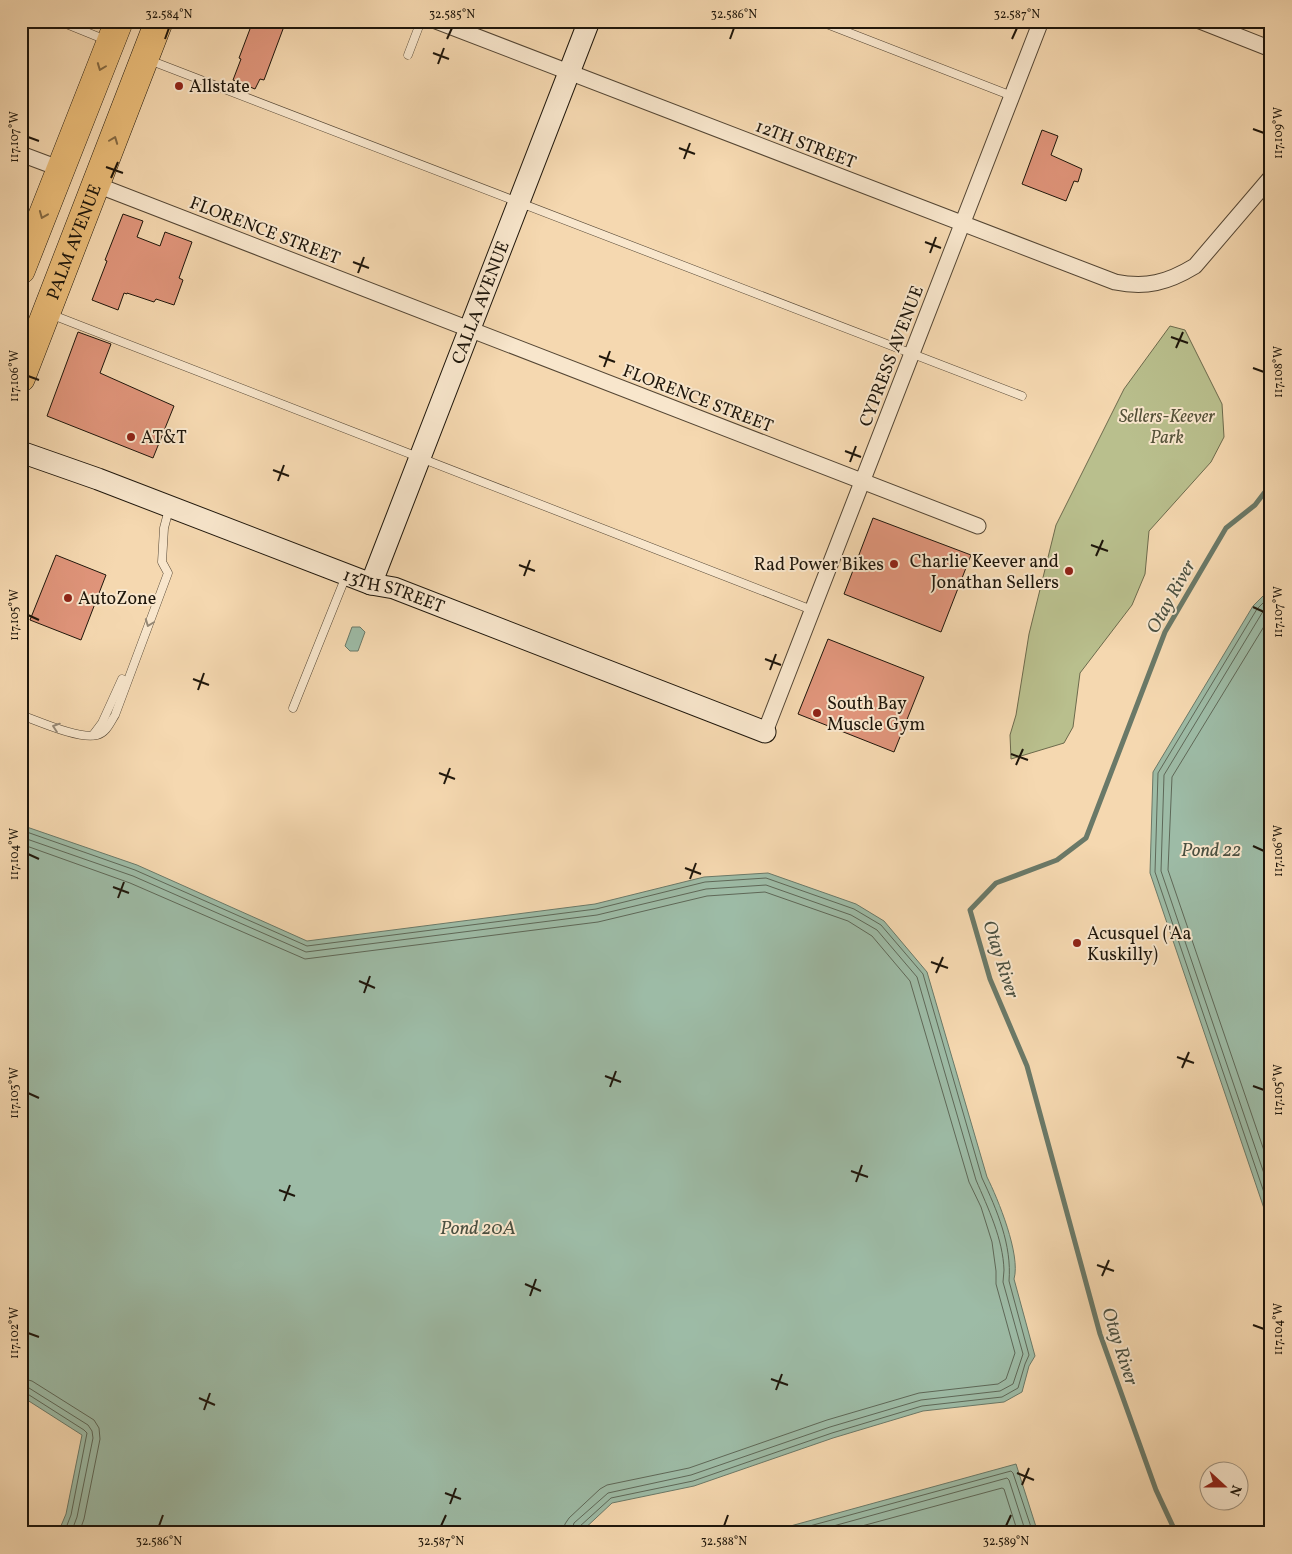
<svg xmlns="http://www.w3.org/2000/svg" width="1292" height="1554" font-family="Vollkorn,serif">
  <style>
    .green { fill: #b9bf8d; stroke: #6c6a4c }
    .water { fill: #9dbba6; stroke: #6a7968 }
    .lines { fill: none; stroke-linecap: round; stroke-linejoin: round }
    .shore { stroke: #5e6858; stroke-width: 1 }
    .stream { stroke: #6a7968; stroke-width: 5 }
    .building { fill: #e0957b; stroke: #1e160b }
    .lane-casing { stroke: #544634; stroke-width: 9 }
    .street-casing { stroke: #544634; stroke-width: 17 }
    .secondary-casing { stroke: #1e160b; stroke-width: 23 }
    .highway-casing { stroke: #1e160b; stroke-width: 29 }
    .lane { stroke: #f8e6cc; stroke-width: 8 }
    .street { stroke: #f8e6cc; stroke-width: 15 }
    .secondary { stroke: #f8e6cc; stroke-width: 21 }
    .highway { stroke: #eabc78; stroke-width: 28 }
    .oneway { stroke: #846942 }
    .oneway2 { stroke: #968875 }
    .ticks { fill: none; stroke: #1e160b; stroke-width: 2 }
    .poi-dot { fill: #8f2418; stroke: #f8e6cc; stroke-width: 2 }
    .labels { text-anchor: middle; stroke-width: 4; stroke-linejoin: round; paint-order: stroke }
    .poi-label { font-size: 18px; fill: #1e160b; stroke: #f8e6cc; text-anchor: start }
    .street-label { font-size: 18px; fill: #1e160b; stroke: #f8e6cc }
    .park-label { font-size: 18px; font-style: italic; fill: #545138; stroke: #f8e6cc }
    .water-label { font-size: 19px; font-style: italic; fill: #4a5041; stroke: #f8e6cc }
    .neatline { fill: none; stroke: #1e160b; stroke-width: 2 }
    .ticks-label { font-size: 12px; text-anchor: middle; fill: #1e160b }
  </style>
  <rect width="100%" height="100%" fill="#f5d8b0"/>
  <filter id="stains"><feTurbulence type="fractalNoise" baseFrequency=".004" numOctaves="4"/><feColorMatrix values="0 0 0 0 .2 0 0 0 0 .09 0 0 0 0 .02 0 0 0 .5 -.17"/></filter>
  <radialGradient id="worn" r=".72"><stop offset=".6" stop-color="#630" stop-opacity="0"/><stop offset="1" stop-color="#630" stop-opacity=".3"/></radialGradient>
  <!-- green -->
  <polygon class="green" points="1170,326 1185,330 1222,404 1224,437 1211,462 1149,531 1145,574 1132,605 1080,673 1073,727 1064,743 1011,759 1010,735 1016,715 1029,634 1056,525 1124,389"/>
  <!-- water -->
  <g class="water">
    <polygon points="1271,588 1271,1229 1150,873 1153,772 1253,606"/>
    <polygon points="352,627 360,627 365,632 358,651 350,651 345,646"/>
    <path d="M21 825 137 865 307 941 595 904 704 877 768 873 856 904 884 921 927 972 987 1177C998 1199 1021 1255 1014 1279L1035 1356 1029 1366 1022 1392 1004 1402 923 1411 833 1438 694 1486 612 1503 580 1533H58L66 1514 82 1435 21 1396Z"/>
    <polygon points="1016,1464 1038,1533 765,1533"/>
  </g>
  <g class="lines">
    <!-- shore -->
    <g class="shore">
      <polyline points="1271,595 1257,609 1158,773 1155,872 1271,1213"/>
      <polyline points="1271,604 1262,613 1164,775 1161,871 1271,1194"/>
      <polyline points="1271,615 1172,777 1168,870 1271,1171"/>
      <path d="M21 830 135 870 307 946 596 909 705 882 766 878 854 909 881 925 923 974 982 1178C997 1210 1012 1245 1009 1281L1029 1355 1025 1364 1018 1388 1002 1397 922 1406 832 1433 693 1481 611 1498 579 1527 577 1533"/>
      <path d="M21 837 133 876 306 952 597 915 706 889 766 885 851 915 877 930 917 977 976 1180C988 1208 1003 1239 1004 1270 1004 1274 1003 1278 1003 1282L1023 1354 1013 1384 1000 1391 921 1400 830 1427 691 1475 608 1493 574 1523 571 1533"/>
      <polyline points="21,844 130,883 305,959 598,922 707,896 765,892 848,921 872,936 910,981 969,1182 981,1207 992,1242 996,1271 996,1284 1015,1353 1006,1379 998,1384 919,1393 827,1420 689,1468 607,1485 600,1489 569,1518 565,1524 563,1533"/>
      <polyline points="21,1378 32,1381 94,1420 99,1428 100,1439 84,1519 79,1533"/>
      <polyline points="21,1386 29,1388 88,1425 92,1431 93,1438 77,1517 71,1533"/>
      <polyline points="21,1392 26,1393 84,1430 87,1433 71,1515 64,1533"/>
      <polyline points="784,1533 1011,1471 1013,1473 1033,1533"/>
      <polyline points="808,1533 1007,1478 1009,1480 1026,1533"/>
      <polyline points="836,1533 1002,1488 1004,1489 1018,1533"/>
    </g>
    <!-- stream -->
    <polyline class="stream" points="1176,1533 1156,1490 1100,1334 1027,1066 990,979 970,910 996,883 1057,860 1086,838 1165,632 1226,528 1255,505 1271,484"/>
  </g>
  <!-- building -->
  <g class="building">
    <polygon points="253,21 286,21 264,80 260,79 255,89 233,80 241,59 239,58"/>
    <polygon points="1042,130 1058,136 1051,155 1082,169 1078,182 1074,181 1066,201 1022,184"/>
    <polygon points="123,214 143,221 137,237 160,246 165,232 192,242 179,278 183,280 174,305 156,299 154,302 127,293 127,294 124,293 118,310 92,300 107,261 105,260"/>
    <polygon points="78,332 111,344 100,373 174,406 153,458 47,416"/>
    <polygon points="873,518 971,555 941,632 844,594"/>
    <polygon points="56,555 106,575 81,640 30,620"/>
    <polygon points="828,639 924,677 894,752 798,714"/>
  </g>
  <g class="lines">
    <!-- lane casing -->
    <g class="lane-casing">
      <g id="lane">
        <polyline points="59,21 106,40"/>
        <polyline points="819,21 1012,96"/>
        <polyline points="408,55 421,21"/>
        <path d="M149 60C441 170 731 285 1022 396"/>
        <polyline points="50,314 812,610"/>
        <polyline points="293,708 346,576"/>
        <path d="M21 715C38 721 80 740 97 735 106 733 110 723 115 715L168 573 162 562 164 528 169 509"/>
        <polyline points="93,735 102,723 122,679"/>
      </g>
    </g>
    <!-- street casing -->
    <g class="street-casing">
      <g id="street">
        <path d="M436 21 1115 282C1146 288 1167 283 1195 266L1271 177"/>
        <polyline points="1200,21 1271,49"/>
        <polyline points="21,154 61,169"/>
        <polyline points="97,185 978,526"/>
        <polyline points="765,732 1041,21"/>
      </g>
    </g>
    <!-- secondary casing -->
    <g class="secondary-casing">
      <g id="secondary">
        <path id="s1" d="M21 452 98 479 371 584 394 588 765 732"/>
        <path id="s2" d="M371 584 589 21"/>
      </g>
    </g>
    <!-- highway casing -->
    <g class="highway-casing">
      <g id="highway">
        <polyline points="21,270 119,21"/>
        <path id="s3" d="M21 378 159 21"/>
      </g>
    </g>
    <!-- lane -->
    <use href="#lane" class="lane"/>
    <!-- street -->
    <use href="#street" class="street"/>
    <!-- secondary -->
    <use href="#secondary" class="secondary"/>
    <!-- highway -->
    <use href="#highway" class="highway"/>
  </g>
  <!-- one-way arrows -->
  <defs><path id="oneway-chevron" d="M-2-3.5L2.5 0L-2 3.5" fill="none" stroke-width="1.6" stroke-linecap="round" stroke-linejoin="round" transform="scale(1.25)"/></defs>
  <g class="oneway">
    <use href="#oneway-chevron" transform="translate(101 67) rotate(111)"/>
    <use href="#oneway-chevron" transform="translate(114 140) rotate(-69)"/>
    <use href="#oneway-chevron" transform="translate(43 215) rotate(112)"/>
  </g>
  <g class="oneway2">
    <use href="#oneway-chevron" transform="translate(149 623) rotate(111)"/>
    <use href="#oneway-chevron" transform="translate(56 727) rotate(-161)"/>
  </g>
  <!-- ticks -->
  <path class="ticks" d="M165 39 169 28M447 39 452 28M730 39 734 28M1012 39 1017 28M433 53 449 59M438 64 444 48M1253 129 1264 133M28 137 39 141M679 148 695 154M684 159 690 143M106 167 123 173M111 178 118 162M925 242 941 248M930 253 936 237M353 262 369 268M358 273 364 257M1171 337 1188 343M1176 348 1183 332M599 356 615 362M604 367 610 351M1253 368 1264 372M28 376 39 380M845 451 861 457M850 462 856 446M273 470 289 476M278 481 284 465M1091 545 1108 551M1096 556 1103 540M519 565 535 571M524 576 530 560M1253 607 1264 612M28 615 39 620M765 659 781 665M770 670 776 654M193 679 209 685M198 690 204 673M1011 754 1028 760M1016 765 1023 749M439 773 455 779M444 784 450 768M1253 846 1264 851M28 854 39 859M685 868 701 874M690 879 696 863M113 887 129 893M118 898 124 882M931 962 948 968M936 973 943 957M359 981 375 988M364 993 370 976M1177 1057 1194 1063M1182 1068 1189 1052M605 1076 621 1082M1253 1086 1264 1090M610 1087 616 1071M28 1093 39 1098M851 1171 868 1177M856 1182 862 1165M279 1190 295 1196M284 1201 290 1185M1097 1265 1114 1271M1102 1276 1109 1260M525 1284 541 1291M530 1296 536 1279M1253 1325 1264 1329M28 1333 39 1337M771 1379 788 1385M776 1390 782 1374M199 1398 215 1405M204 1410 210 1393M1017 1473 1034 1480M1022 1485 1029 1468M445 1493 461 1499M450 1504 456 1488M159 1526 163 1515M441 1526 446 1515M724 1526 728 1515M1006 1526 1011 1515"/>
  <!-- markers -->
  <g class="poi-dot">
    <circle cx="179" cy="86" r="5"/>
    <circle cx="131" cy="437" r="5"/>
    <circle cx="894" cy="564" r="5"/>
    <circle cx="1069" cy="571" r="5"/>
    <circle cx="68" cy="598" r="5"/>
    <circle cx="817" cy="713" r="5"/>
    <circle cx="1077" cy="943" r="5"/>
  </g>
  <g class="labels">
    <!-- poi labels -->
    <g class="poi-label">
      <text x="189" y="92">Allstate</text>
      <text x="141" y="443">AT&amp;T</text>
      <text x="1059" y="567" text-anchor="end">Charlie Keever and<tspan x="1059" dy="21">Jonathan Sellers</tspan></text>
      <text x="884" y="570" text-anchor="end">Rad Power Bikes</text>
      <text x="78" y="604">AutoZone</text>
      <text x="827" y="709">South Bay<tspan x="827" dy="21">Muscle Gym</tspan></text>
      <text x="1087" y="939">Acusquel ('Aa<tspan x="1087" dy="21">Kuskilly)</tspan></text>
    </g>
    <!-- street labels -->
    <g class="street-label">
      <text transform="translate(806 144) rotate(21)" y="6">12TH STREET</text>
      <text transform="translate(265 230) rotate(21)" y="6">FLORENCE STREET</text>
      <text dy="6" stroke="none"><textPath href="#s3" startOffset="146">PALM AVENUE</textPath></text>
      <text dy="6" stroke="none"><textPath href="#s2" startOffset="302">CALLA AVENUE</textPath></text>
      <text transform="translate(891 356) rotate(-69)" y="6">CYPRESS AVENUE</text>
      <text transform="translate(698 398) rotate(21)" y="6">FLORENCE STREET</text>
      <text dy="6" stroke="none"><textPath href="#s1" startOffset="398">13TH STREET</textPath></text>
    </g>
    <!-- park labels -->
    <g class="park-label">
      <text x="1167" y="422">Sellers-Keever<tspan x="1167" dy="21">Park</tspan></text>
    </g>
    <!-- water labels -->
    <g class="water-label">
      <text transform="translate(1170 596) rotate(-61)" y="7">Otay River</text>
      <text x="1211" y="856">Pond 22</text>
      <text transform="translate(1002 959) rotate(72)" y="7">Otay River</text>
      <text x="478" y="1234">Pond 20A</text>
      <text transform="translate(1121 1346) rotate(72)" y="7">Otay River</text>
    </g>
  </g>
  <!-- margin -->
  <rect width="1292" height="1554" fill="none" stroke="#f5d8b0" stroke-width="55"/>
  <!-- north arrow -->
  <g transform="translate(1224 1486) rotate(111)"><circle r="24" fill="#f8e6cc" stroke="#a1937f"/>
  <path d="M0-4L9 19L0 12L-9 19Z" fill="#8f2418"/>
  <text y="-8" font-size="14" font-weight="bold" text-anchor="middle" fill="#1e160b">N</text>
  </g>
  <rect x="28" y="28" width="1236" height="1498" class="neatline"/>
  <g class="ticks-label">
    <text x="169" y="18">32.584°N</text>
    <text x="452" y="18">32.585°N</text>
    <text x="734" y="18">32.586°N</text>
    <text x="1017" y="18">32.587°N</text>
    <text transform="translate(1278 133) rotate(-90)" y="4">117.109°W</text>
    <text transform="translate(14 137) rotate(-90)" y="4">117.107°W</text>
    <text transform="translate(1278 372) rotate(-90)" y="4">117.108°W</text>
    <text transform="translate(14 376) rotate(-90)" y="4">117.106°W</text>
    <text transform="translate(1278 612) rotate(-90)" y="4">117.107°W</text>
    <text transform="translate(14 615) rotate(-90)" y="4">117.105°W</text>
    <text transform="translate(1278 851) rotate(-90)" y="4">117.106°W</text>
    <text transform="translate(14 854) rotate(-90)" y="4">117.104°W</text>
    <text transform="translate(1278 1090) rotate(-90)" y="4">117.105°W</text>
    <text transform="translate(14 1093) rotate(-90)" y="4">117.103°W</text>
    <text transform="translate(1278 1329) rotate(-90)" y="4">117.104°W</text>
    <text transform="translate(14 1333) rotate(-90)" y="4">117.102°W</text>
    <text x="159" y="1545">32.586°N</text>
    <text x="441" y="1545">32.587°N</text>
    <text x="724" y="1545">32.588°N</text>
    <text x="1006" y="1545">32.589°N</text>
  </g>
  <rect width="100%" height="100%" filter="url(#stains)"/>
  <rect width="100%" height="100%" fill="url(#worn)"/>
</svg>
